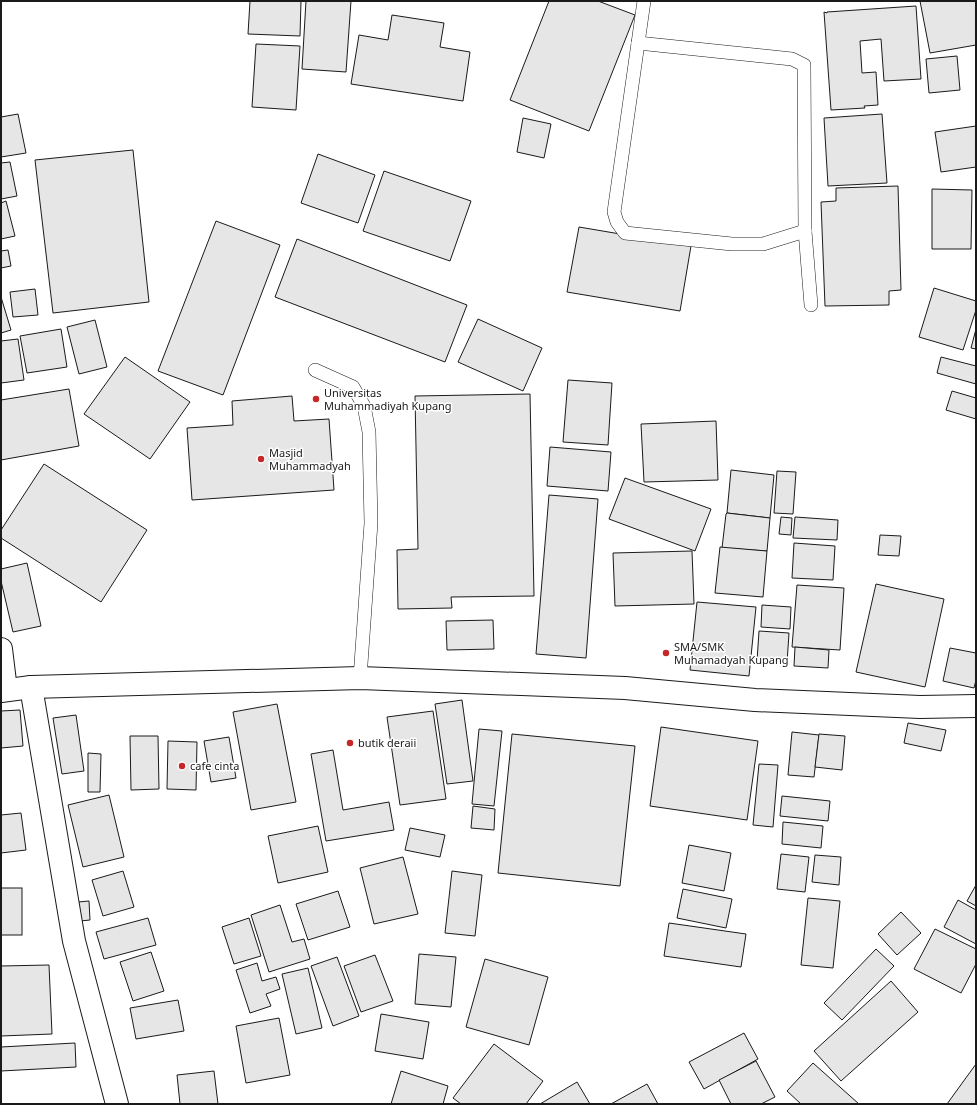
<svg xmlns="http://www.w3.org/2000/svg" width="977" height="1105" font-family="'Noto Sans',sans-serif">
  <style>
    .building { fill: #e6e6e6; stroke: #1a1a1a }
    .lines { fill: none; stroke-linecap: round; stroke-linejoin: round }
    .lane-casing { stroke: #1a1a1a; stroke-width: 14 }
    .street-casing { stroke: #1a1a1a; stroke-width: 24 }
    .secondary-casing { stroke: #1a1a1a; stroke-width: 24 }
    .lane { stroke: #fff; stroke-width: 13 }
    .street { stroke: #fff; stroke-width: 22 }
    .secondary { stroke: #fff; stroke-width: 22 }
    .poi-dot { fill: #c62828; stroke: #fff; stroke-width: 1.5 }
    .labels { text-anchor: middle; stroke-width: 3; stroke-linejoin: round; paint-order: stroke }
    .poi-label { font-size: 11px; fill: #1a1a1a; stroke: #fff; text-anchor: start }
  </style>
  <rect width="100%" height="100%" fill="#fff"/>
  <!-- building -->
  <g class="building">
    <polygon points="250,1 301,1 300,36 248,34"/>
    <polygon points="306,1 351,1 346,72 302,69"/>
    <polygon points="549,1 598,1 635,15 589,131 510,100"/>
    <polygon points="920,1 976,1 976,45 930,53"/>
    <polygon points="916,6 921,79 884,81 881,39 860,41 862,73 876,72 878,105 864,106 865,108 831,110 824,12 827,13 827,12"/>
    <polygon points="392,15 444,23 440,47 470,52 463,101 351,84 359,35 388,40"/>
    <polygon points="256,44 300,46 296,110 252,107"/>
    <polygon points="957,56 960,90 929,93 926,59"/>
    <polygon points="18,114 26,153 1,157 1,117"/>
    <polygon points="882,114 887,183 828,186 824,118"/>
    <polygon points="523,118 551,124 544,158 517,152"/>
    <polygon points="976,126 976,167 941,172 935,132"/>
    <polygon points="133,150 149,302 53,313 35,160"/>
    <polygon points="318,154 375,175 358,223 301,203"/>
    <polygon points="10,162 17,196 1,199 1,163"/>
    <polygon points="384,171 471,201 450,261 363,231"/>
    <polygon points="898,186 901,290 889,291 889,305 825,306 821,202 836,201 836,188"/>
    <polygon points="932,189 972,190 971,249 932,249"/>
    <polygon points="6,201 15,236 1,239 1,203"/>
    <polygon points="216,221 280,245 223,395 158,371"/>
    <polygon points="579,227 691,246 680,311 567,292"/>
    <polygon points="297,239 467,305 445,362 275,297"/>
    <polygon points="8,250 11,266 1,268 1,251"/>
    <polygon points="934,288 976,301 976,310 963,350 919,337"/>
    <polygon points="35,289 38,315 13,317 10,292"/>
    <polygon points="1,297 11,330 1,333"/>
    <polygon points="478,319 542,348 523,391 458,362"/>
    <polygon points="95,320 107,367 79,374 67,327"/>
    <polygon points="61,329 67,367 27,373 20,336"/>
    <polygon points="976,329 976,349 971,348"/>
    <polygon points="18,339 24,380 1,383 1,341"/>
    <polygon points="125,357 190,402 150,459 84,414"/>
    <polygon points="941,357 976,366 976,384 937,373"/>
    <polygon points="568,380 612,383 608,445 563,442"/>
    <polygon points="69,389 79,446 1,460 1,400"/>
    <polygon points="952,391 976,398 976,419 946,410"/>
    <polygon points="530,394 534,596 451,597 452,608 398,609 397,550 418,549 415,396"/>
    <polygon points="292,396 294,421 329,419 334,490 192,500 187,428 233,425 232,401"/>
    <polygon points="716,421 718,480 644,482 641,424"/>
    <polygon points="550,447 611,452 608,491 547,486"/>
    <polygon points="44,464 147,530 101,602 1,538 1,530"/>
    <polygon points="731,470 774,475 770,518 727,513"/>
    <polygon points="777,471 796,472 793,514 774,513"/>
    <polygon points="625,478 711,509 695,551 609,519"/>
    <polygon points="549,495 598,499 586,658 536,654"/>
    <polygon points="727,513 770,518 767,551 722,548 726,514"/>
    <polygon points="781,517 792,518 791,535 779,534"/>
    <polygon points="795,517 838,520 837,540 793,538"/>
    <polygon points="880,535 901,536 899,556 878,555"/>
    <polygon points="794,543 835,546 833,580 792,578"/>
    <polygon points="720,547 767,551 763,597 715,593"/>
    <polygon points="692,551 694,604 615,606 613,553"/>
    <polygon points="27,563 41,626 13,632 1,581 1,569"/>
    <polygon points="876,584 944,599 925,687 856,672"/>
    <polygon points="797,585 844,588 840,650 792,647"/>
    <polygon points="697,602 756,607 749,676 690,670"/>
    <polygon points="762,605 791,607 790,629 761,627"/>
    <polygon points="493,620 494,649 447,650 446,621"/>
    <polygon points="759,631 789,633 787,663 757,661"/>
    <polygon points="795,647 829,650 828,668 794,666"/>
    <polygon points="950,648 976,653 976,680 974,688 943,681"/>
    <polygon points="462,700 473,781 447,784 435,704"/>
    <polygon points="277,704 296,802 251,810 233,712"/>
    <polygon points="20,710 23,746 1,748 1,711"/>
    <polygon points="433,711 446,799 400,805 387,717"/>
    <polygon points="76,715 84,771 62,774 53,718"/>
    <polygon points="908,723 946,730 941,751 904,743"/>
    <polygon points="661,727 758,741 747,820 650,806"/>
    <polygon points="479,729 502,731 494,806 472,804"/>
    <polygon points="792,732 819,735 814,777 788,775"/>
    <polygon points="512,734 635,746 620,886 498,873"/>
    <polygon points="819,734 845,736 842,770 815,767"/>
    <polygon points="130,736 158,736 159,789 131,790"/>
    <polygon points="229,737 236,778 211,782 204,741"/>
    <polygon points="168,741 197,742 196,790 167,789"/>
    <polygon points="333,750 343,810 389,802 394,830 326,841 311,754"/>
    <polygon points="88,753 101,754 100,792 88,792"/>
    <polygon points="759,764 778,765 773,827 753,825"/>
    <polygon points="109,795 124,857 83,867 68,805"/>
    <polygon points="782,796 830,801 828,821 780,816"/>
    <polygon points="473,806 495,809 494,830 471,828"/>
    <polygon points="21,813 26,850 1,853 1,815"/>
    <polygon points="783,822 823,826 821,848 782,844"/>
    <polygon points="318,826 328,872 278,883 268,836"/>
    <polygon points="410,828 445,835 440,857 405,850"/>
    <polygon points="689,845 731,853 724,891 682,883"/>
    <polygon points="781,854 809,857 805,892 777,889"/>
    <polygon points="815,855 841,857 839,885 812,882"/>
    <polygon points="403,857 418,914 374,924 360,868"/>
    <polygon points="123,871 134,907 103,916 92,880"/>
    <polygon points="452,871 482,875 475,936 445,933"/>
    <polygon points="976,885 976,906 967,901"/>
    <rect x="1" y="888" width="21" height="47"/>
    <polygon points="683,889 732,899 726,928 677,918"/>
    <polygon points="338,891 350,927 308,940 296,904"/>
    <polygon points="808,898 840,901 833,968 801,965"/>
    <polygon points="958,900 976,910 976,944 944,927"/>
    <polygon points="89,901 90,920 80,921 78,902"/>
    <polygon points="280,905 292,942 304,939 310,959 269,972 251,915"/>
    <polygon points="901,912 921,933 897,955 878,934"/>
    <polygon points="148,918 156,945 104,959 96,932"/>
    <polygon points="249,918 261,956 234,964 222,927"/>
    <polygon points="669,923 746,934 741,967 664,956"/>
    <polygon points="935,929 976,949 976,964 961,993 914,969"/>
    <polygon points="876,949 894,966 842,1020 824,1003"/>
    <polygon points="151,952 164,991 133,1001 120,962"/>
    <polygon points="419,954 456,957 451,1007 415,1004"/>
    <polygon points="375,955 393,1001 361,1012 344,966"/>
    <polygon points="337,957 359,1016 333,1026 311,966"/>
    <polygon points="485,959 548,977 529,1045 466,1027"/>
    <polygon points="257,963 262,981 276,977 280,989 266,994 271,1006 250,1013 236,970"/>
    <polygon points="49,965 52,1034 1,1036 1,966"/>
    <polygon points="308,968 322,1028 296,1034 282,974"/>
    <polygon points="891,981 918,1012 841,1081 814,1051"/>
    <polygon points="178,1000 184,1031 136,1039 130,1008"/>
    <polygon points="381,1014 429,1022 423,1059 375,1051"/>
    <polygon points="279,1018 290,1075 246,1083 236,1026"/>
    <polygon points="744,1033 758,1059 704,1089 689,1062"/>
    <polygon points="75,1043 76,1067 1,1071 1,1047"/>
    <polygon points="494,1044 543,1081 526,1104 461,1104 453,1098"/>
    <polygon points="756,1061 775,1097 761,1104 731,1104 719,1080"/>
    <polygon points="813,1063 859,1104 801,1104 787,1091"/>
    <polygon points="976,1064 976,1104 947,1104"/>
    <polygon points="214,1071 218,1104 180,1104 177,1075"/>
    <polygon points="401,1071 448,1086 443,1104 391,1104"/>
    <polygon points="577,1082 590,1104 540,1104"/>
    <polygon points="647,1084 658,1104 611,1104"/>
  </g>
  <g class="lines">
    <!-- lane casing -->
    <g class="lane-casing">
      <g id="lane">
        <polyline points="644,1 614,212 617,222 625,233 732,244 763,244 805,231"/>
        <polyline points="638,43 792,59 804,65 805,231 811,305"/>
        <polyline points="315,370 353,387 364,406 369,432 371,523 360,678"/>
      </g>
    </g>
    <!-- street casing -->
    <g class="street-casing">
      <g id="street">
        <polyline points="1,649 6,690"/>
        <polyline points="31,687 74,941 117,1104"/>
      </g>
    </g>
    <!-- secondary casing -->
    <g class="secondary-casing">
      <polyline id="secondary" points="1,691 31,687 360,678 625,688 755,700 920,707 976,706"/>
    </g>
    <!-- lane -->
    <use href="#lane" class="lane"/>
    <!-- street -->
    <use href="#street" class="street"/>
    <!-- secondary -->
    <use href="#secondary" class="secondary"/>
  </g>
  <!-- markers -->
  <g class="poi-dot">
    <circle cx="316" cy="399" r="4"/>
    <circle cx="261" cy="459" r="4"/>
    <circle cx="666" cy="653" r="4"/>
    <circle cx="350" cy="743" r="4"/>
    <circle cx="182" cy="766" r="4"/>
  </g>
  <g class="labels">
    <!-- poi labels -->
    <g class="poi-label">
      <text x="324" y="397">Universitas<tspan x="324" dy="13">Muhammadiyah Kupang</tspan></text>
      <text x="269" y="457">Masjid<tspan x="269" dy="13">Muhammadyah</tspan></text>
      <text x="674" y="651">SMA/SMK<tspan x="674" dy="13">Muhamadyah Kupang</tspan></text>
      <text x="358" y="747">butik deraii</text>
      <text x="190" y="770">cafe cinta</text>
    </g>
  </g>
  <!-- border -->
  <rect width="977" height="1105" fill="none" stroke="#1a1a1a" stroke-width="4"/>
</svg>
